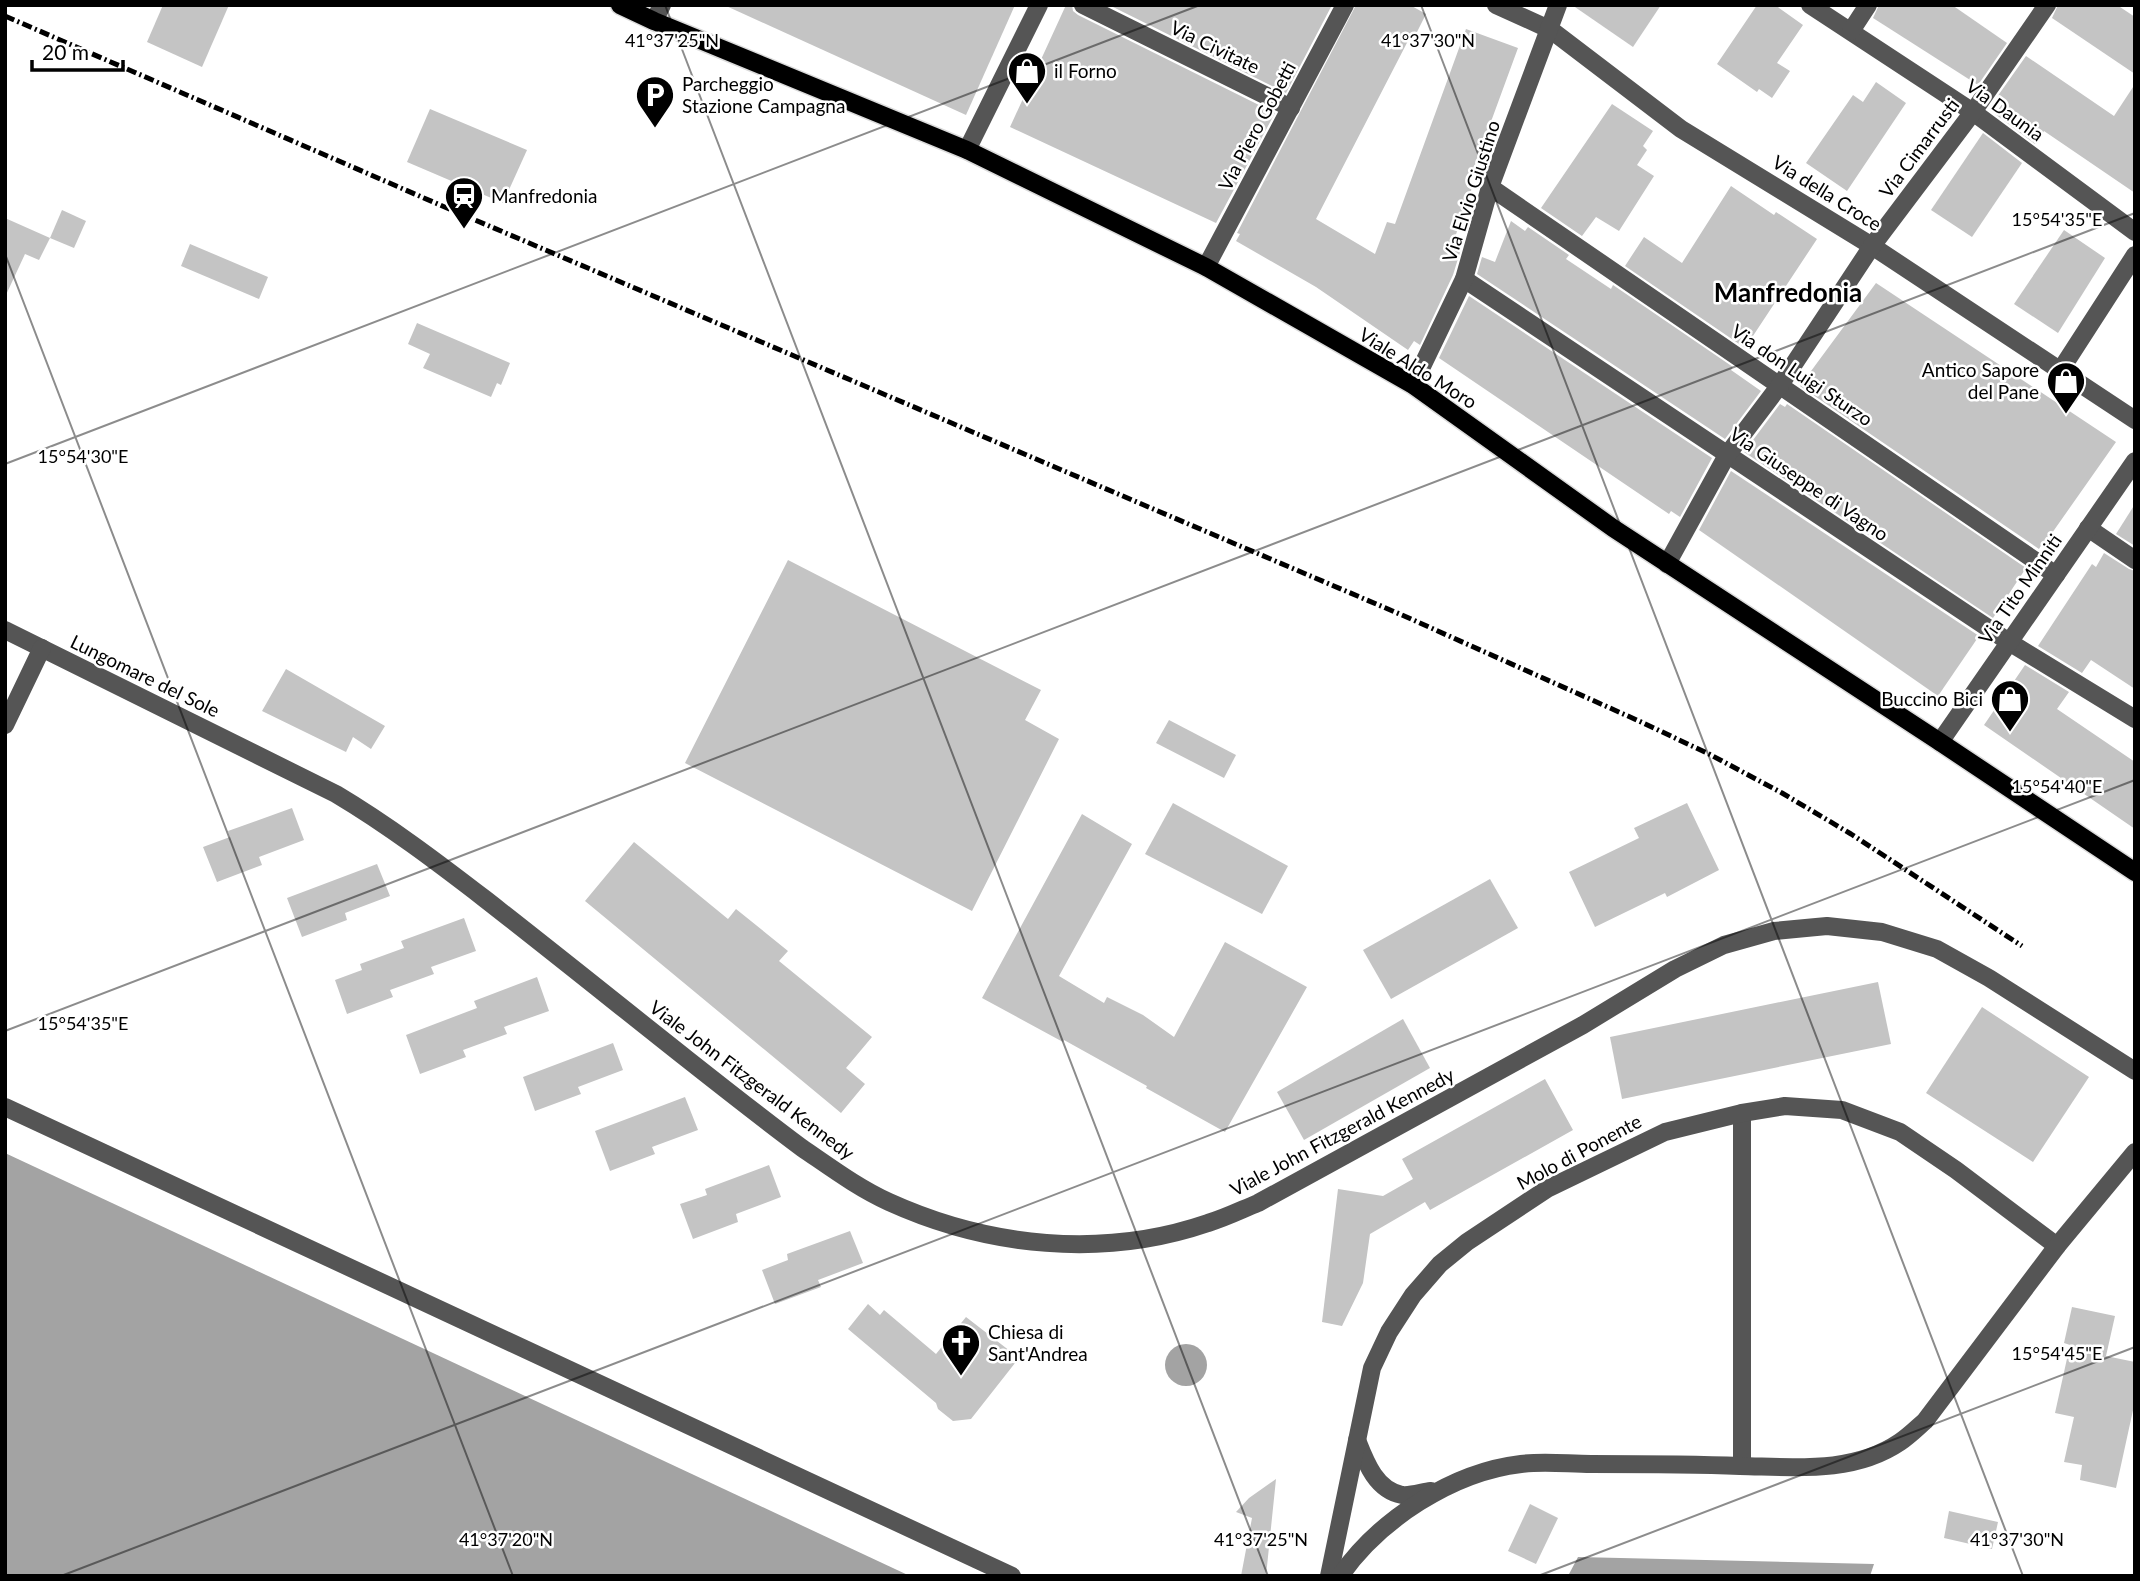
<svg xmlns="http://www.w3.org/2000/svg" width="2140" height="1581" font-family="Lato,sans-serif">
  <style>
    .water { fill: #a3a3a3 }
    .building { fill: #c4c4c4 }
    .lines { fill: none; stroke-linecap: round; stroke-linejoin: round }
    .major-casing { stroke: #dbdbdb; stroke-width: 21 }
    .minor { stroke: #555; stroke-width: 18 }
    .major { stroke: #000; stroke-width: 18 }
    .rail { stroke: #000; stroke-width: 5; stroke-dasharray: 10 3.5 2 3.5; stroke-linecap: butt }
    .ticks { fill: none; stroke: #000; stroke-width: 2; stroke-opacity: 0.45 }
    .labels { text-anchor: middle; stroke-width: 5; stroke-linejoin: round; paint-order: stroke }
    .street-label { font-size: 19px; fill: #000; stroke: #fff }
    .poi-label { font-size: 19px; fill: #000; stroke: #fff; text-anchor: start }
    .district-label { font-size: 26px; font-weight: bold; fill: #000; stroke: #fff }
    .ticks-label { font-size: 18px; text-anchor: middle; fill: #000; stroke: #fff; stroke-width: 5; stroke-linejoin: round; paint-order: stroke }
  </style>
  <rect width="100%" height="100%" fill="#fff"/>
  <!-- water -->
  <g class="water">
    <polygon points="5,1153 910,1576 5,1576"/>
    <circle cx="1186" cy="1365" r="21"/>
    <polygon points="1578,1557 1874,1564 1870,1576 1568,1576"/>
  </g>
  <!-- building -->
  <g class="building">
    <polygon points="163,5 229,5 202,67 147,42"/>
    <polygon points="724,5 1015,5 966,115"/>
    <polygon points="1066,5 1072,5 1073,11 1078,15 1275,113 1216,223 1010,127"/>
    <polygon points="1109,5 1332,5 1286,93"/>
    <polygon points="1356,5 1410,5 1426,14 1415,36 1411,35 1316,219 1375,254 1387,222 1395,224 1466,29 1518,48 1467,187 1472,188 1452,246 1461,249 1453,275 1420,345 1414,341 1408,350 1316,287 1236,241 1240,234 1237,233"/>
    <polygon points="1572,5 1661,5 1633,47"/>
    <polygon points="1757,5 1775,5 1803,25 1777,63 1790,71 1772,98 1759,89 1757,92 1717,64"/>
    <polygon points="1879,5 1952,5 2007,43 1978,85 1873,18"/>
    <polygon points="2058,5 2117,5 2135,17 2135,74 2052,18"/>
    <polygon points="2026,56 2114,116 2135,84 2135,193 2044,131 2035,144 1995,114 2003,103 1997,97"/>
    <polygon points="1876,82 1906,103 1847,191 1806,163 1853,95 1863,102"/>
    <polygon points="1612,104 1653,131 1643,146 1647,150 1637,165 1654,176 1619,231 1596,217 1582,236 1541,208"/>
    <polygon points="430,109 527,150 503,203 407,162"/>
    <polygon points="1983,133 2022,163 1972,237 1931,210"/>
    <polygon points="1731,186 1774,215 1776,212 1817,239 1745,348 1625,266 1644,237 1682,263"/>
    <polygon points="62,210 86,221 74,248 50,238"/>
    <polygon points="5,218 50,238 39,260 25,254 5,297"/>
    <polygon points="1511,221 1525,231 1528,227 1569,255 1566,259 1611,289 1613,285 1733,367 1731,370 1761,391 1725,439 1477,274 1482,257 1495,262"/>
    <polygon points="2064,230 2105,258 2058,333 2014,304"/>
    <polygon points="190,244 268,277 259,299 181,266"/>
    <polygon points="1876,283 2116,442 2045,543 2043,542 2039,549 1800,386"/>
    <polygon points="1469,296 1712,458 1680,517 1671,511 1669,514 1439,358"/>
    <polygon points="417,323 510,363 501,385 497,383 491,397 423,368 430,354 408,344"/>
    <polygon points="1780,404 1785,407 1787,404 2026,568 1993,618 1744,452"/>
    <polygon points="1731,471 1979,636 1938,696 1699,530"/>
    <polygon points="2135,504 2135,546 2116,534"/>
    <polygon points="2104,553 2129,569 2135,571 2135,689 2091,660 2082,673 2038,646 2092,564 2096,567"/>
    <polygon points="788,560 1041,690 1025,720 1059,739 972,911 685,763"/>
    <polygon points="2025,665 2069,692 2057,709 2135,762 2135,829 1984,725"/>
    <polygon points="286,669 385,726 371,749 353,737 346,752 262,711"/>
    <polygon points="1169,720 1236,755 1224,778 1156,743"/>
    <polygon points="1173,803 1288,866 1262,914 1145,854"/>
    <polygon points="1687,803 1719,870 1667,897 1665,893 1595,927 1569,872 1639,838 1634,828"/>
    <polygon points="292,808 304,840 259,857 262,865 217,882 203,847 230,837 228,831"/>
    <polygon points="1082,814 1132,844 1059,976 1104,1003 1107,997 1143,1015 1174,1037 1225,942 1307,987 1225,1132 1146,1088 1147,1086 1127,1075 1064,1040 1063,1042 982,998"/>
    <polygon points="634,842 728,919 736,909 788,951 779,961 872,1037 846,1068 865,1084 841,1113 585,901"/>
    <polygon points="377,864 390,896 345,913 347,920 302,937 287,898"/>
    <polygon points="1490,879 1518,928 1391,999 1363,950"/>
    <polygon points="464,918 476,951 431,967 434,974 390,990 393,997 347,1014 335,980 362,970 360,964 404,948 401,941"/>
    <polygon points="537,977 549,1011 504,1027 507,1034 463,1050 466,1057 420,1074 406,1035 477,1008 474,1001"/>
    <polygon points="1878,982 1891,1044 1622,1099 1610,1037"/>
    <polygon points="1982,1007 2089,1077 2033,1162 1926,1093"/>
    <polygon points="1403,1019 1430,1068 1304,1140 1277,1092"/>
    <polygon points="613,1043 623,1070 578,1087 581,1094 535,1111 523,1077"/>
    <polygon points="1545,1079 1573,1130 1430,1210 1425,1202 1370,1234 1363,1283 1342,1326 1322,1322 1338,1189 1383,1196 1413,1179 1402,1159"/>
    <polygon points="685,1097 698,1130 652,1147 655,1154 610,1171 595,1131"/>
    <polygon points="769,1165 781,1197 736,1214 738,1222 693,1239 680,1204 707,1195 705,1189"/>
    <polygon points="850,1231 863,1263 818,1280 821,1287 775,1304 762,1270 788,1260 787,1254"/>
    <polygon points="868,1304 880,1315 884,1310 936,1354 966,1317 1019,1358 971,1419 953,1421 938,1409 936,1403 848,1329"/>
    <polygon points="2072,1307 2115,1316 2106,1356 2135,1362 2135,1401 2116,1488 2080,1480 2082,1465 2064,1462 2074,1417 2055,1413 2070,1345 2064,1343"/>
    <polygon points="1276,1479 1266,1576 1241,1576 1252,1518 1236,1512 1249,1498"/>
    <polygon points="1530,1504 1558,1518 1536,1564 1508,1551"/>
    <polygon points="1949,1511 1998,1522 1992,1549 1944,1538"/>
  </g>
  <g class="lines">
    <!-- major casing -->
    <g class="major-casing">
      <polyline id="major" points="620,5 654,21 967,150 1206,267 1413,385 1613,528 1940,742 2135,872"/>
    </g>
    <!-- minor -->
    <g class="minor">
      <polyline points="1083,5 1291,108"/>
      <polyline points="1496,5 1551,30 1681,129 1872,246 2135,420"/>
      <polyline points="1810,5 1973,112 2135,232"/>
      <polyline points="654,21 662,5"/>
      <polyline points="1851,31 1868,5"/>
      <polyline points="967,150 1039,5"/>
      <polyline points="1490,187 2056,575"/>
      <polyline points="1206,267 1345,5"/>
      <polyline points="1464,279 2009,642 2135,719"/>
      <polyline points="2060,371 2135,255"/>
      <polyline points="1413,385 1464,279 1490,187 1558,5"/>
      <polyline points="2088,528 2135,560"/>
      <polyline points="1667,564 1727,455 1780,385 1872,246 1973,112 2047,5"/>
      <path d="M5 630 336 794C388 825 437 862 485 899 553 952 620 1006 687 1059 725 1089 763 1119 802 1148 830 1167 858 1188 889 1202 988 1247 1103 1259 1208 1223 1225 1218 1241 1210 1258 1203L1583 1025 1675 969 1724 945 1774 931 1827 926 1882 932 1937 949 1989 978 2135 1071"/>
      <polyline points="5,725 42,648"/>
      <polyline points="1940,742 2135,461"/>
      <polyline points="5,1107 1012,1576"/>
      <polyline points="1742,1113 1742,1466"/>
      <path d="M1357 1440C1366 1463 1376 1490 1402 1495 1411 1496 1422 1492 1431 1491"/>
      <polyline points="1329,1576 1372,1368 1389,1332 1413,1295 1440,1264 1467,1242 1547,1189 1665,1132 1742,1113 1785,1106 1842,1110 1900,1132 1956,1170 2057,1246"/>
      <path d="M1340 1576C1379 1520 1452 1472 1521 1464 1544 1461 1568 1464 1591 1464 1640 1464 1690 1464 1740 1466 1794 1467 1853 1474 1900 1442 1909 1436 1917 1428 1925 1421L2057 1246 2135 1152"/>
    </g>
    <!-- major -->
    <use href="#major" class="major"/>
    <!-- rail -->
    <polyline class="rail" points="5,16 447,208 1402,615 1639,721 1709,754 1782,793 1851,834 2022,946"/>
  </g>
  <!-- ticks -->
  <path class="ticks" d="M665 5 1268 1576M1421 5 2023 1576M5 254 513 1576M5 464 1200 5M5 1031 2135 213M61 1576 2135 780M1538 1576 2135 1347"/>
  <!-- icons -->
  <defs>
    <g id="shop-pin" transform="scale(2.0125)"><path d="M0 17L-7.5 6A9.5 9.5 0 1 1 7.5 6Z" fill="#000" stroke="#fff"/><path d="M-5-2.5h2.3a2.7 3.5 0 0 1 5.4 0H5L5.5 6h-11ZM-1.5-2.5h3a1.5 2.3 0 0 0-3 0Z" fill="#fff"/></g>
    <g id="parking-pin" transform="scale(2.0125)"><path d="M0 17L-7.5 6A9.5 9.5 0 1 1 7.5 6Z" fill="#000" stroke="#fff"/><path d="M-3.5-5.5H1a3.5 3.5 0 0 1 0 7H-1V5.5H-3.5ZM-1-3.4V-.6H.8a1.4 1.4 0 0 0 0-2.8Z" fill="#fff"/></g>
    <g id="station-pin" transform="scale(2.0125)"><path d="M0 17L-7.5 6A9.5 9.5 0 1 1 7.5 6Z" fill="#000" stroke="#fff"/><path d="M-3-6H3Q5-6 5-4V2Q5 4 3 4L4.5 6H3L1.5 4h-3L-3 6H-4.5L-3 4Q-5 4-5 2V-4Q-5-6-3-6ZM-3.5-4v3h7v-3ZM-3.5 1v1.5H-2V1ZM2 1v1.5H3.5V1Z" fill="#fff"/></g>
    <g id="church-pin" transform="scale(2.0125)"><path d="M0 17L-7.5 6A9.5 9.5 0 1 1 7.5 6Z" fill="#000" stroke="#fff"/><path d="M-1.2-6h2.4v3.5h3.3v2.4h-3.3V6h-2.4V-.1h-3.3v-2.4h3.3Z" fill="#fff"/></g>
  </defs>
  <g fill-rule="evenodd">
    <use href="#shop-pin" x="1027" y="71"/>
    <use href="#parking-pin" x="655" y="95"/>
    <use href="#station-pin" x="464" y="196"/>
    <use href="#shop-pin" x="2066" y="381"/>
    <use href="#shop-pin" x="2010" y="699"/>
    <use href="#church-pin" x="961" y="1343"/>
  </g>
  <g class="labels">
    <!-- street labels -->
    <g class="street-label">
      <text transform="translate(1215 47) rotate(26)" y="7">Via Civitate</text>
      <text transform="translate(2005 110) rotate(36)" y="7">Via Daunia</text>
      <text transform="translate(1257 126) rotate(-62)" y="7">Via Piero Gobetti</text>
      <text transform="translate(1919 148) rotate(-53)" y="7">Via Cimarrusti</text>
      <text transform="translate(1471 191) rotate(-72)" y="7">Via Elvio Giustino</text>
      <text transform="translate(1827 193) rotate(32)" y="7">Via della Croce</text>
      <text transform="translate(1418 368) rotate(32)" y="7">Viale Aldo Moro</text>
      <text transform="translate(1802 375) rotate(34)" y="7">Via don Luigi Sturzo</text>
      <text transform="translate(1809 484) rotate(34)" y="7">Via Giuseppe di Vagno</text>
      <text transform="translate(2020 589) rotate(-55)" y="7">Via Tito Minniti</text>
      <text transform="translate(145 676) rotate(26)" y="7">Lungomare del Sole</text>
      <text transform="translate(752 1080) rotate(37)" y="7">Viale John Fitzgerald Kennedy</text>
      <text transform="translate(1342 1132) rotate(-28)" y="7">Viale John Fitzgerald Kennedy</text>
      <text transform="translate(1579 1152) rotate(-28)" y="7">Molo di Ponente</text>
    </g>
    <!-- poi labels -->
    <g class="poi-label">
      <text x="1054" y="78">il Forno</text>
      <text x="682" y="91">Parcheggio<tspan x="682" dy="22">Stazione Campagna</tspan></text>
      <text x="491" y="203">Manfredonia</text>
      <text x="2039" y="377" text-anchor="end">Antico Sapore<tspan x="2039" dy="22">del Pane</tspan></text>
      <text x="1983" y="706" text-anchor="end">Buccino Bici</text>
      <text x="988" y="1339">Chiesa di<tspan x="988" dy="22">Sant'Andrea</tspan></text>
    </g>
    <!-- district labels -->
    <g class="district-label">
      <text x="1788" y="302">Manfredonia</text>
    </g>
  </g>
  <g class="ticks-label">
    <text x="672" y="47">41°37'25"N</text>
    <text x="1428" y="47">41°37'30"N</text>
    <text x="2057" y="226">15°54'35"E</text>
    <text x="83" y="463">15°54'30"E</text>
    <text x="2057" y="793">15°54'40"E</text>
    <text x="83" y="1030">15°54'35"E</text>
    <text x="2057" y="1360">15°54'45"E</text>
    <text x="506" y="1546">41°37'20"N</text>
    <text x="1261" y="1546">41°37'25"N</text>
    <text x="2017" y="1546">41°37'30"N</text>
  </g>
  <!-- border -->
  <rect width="2140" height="1581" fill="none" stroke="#000000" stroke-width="14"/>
  <!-- scale -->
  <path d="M32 60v10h91v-10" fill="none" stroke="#000000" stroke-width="3.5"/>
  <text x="42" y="60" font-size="21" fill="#000000" stroke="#ffffff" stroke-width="5" paint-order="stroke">20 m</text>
</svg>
